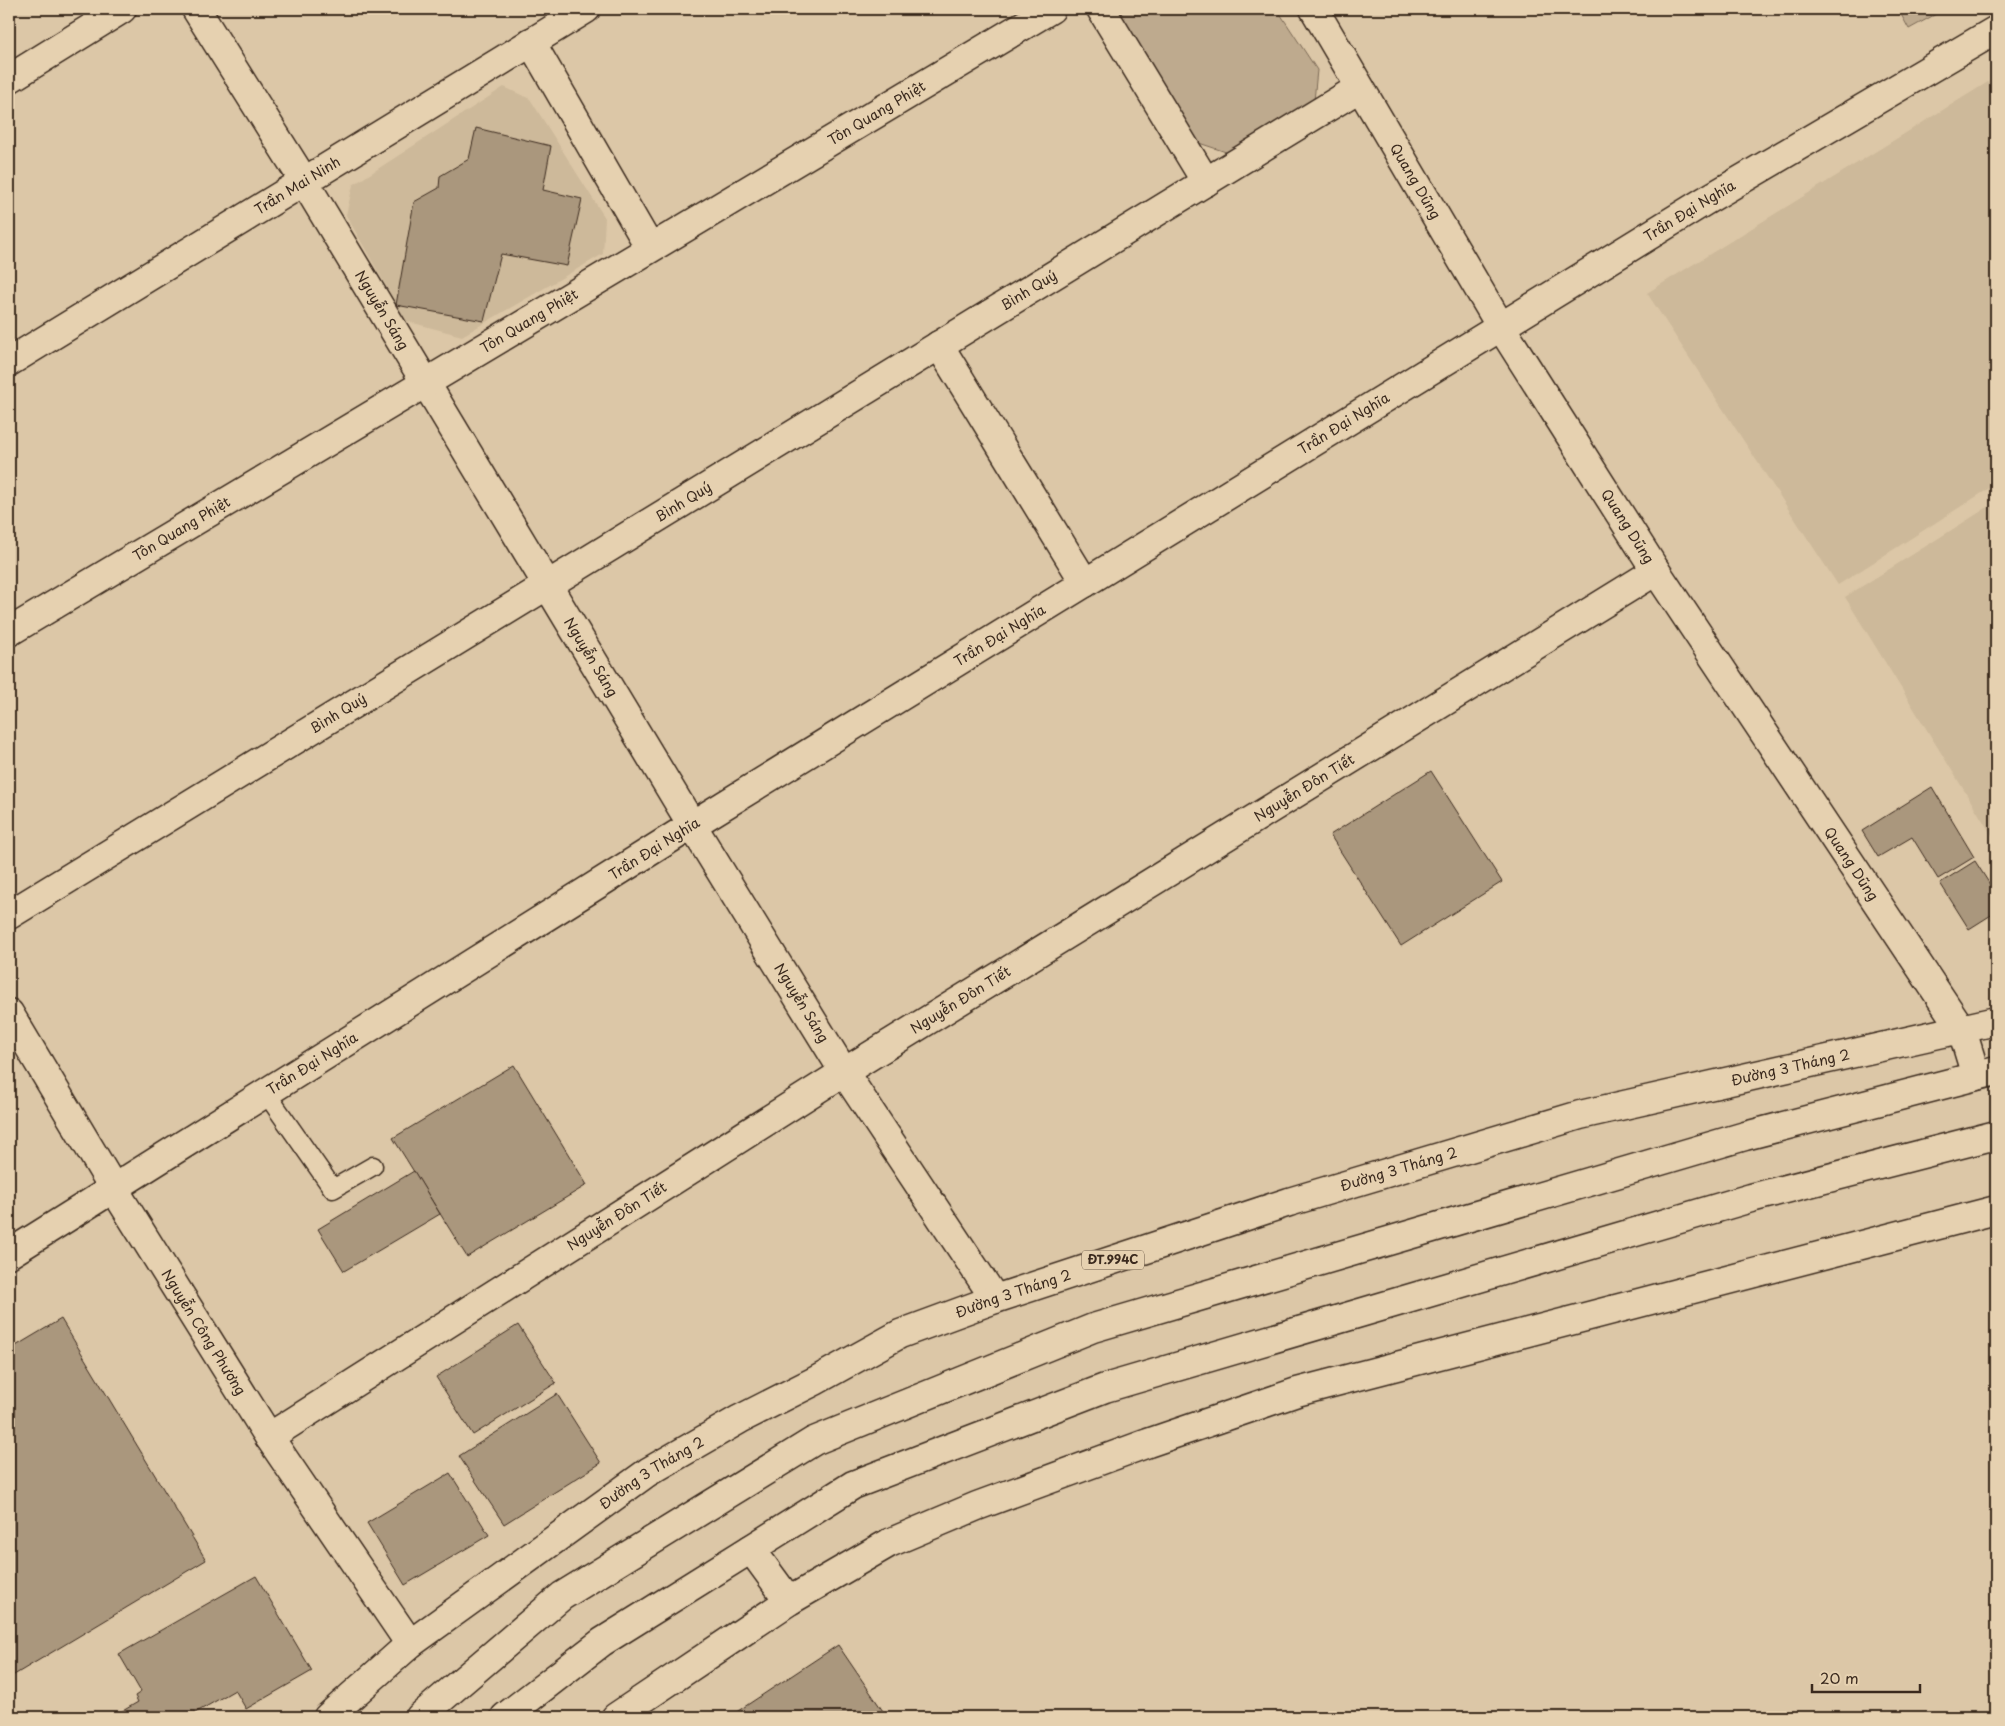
<svg xmlns="http://www.w3.org/2000/svg" width="2005" height="1726" font-family="'Playpen Sans',sans-serif">
  <style>
    .built { fill: #cdb99a }
    .green { fill: #beaa8e; stroke: #7c6a56 }
    .building { fill: #aa977d; stroke: #3b2a1e }
    .lines { fill: none; stroke-linecap: round; stroke-linejoin: round }
    .lane-casing { stroke: #3b2a1e; stroke-width: 21 }
    .street-casing { stroke: #3b2a1e; stroke-width: 31 }
    .secondary-casing { stroke: #3b2a1e; stroke-width: 31 }
    .primary-casing { stroke: #3b2a1e; stroke-width: 31 }
    .lane { stroke: #e6d1b0; stroke-width: 18 }
    .street { stroke: #e6d1b0; stroke-width: 28 }
    .secondary { stroke: #e6d1b0; stroke-width: 28 }
    .primary { stroke: #e6d1b0; stroke-width: 28 }
    .labels { text-anchor: middle; stroke-width: 4.5; stroke-linejoin: round; paint-order: stroke }
    .shield { fill: #e6d1b0; stroke: #6e5c4a; stroke-width: 1 }
    .shield-label { font-size: 12px; font-weight: bold; fill: #3b2a1e }
    .street-label { font-size: 14px; fill: #3b2a1e; stroke: #e6d1b0 }
  </style>
  <rect width="100%" height="100%" fill="#dcc7a7"/>
  <filter id="ink" filterUnits="userSpaceOnUse"><feTurbulence type="fractalNoise" baseFrequency=".02" numOctaves="2"/><feDisplacementMap in="SourceGraphic" scale="10" xChannelSelector="R" yChannelSelector="G"/><feConvolveMatrix kernelMatrix="1 2 1 2 8 2 1 2 1" color-interpolation-filters="sRGB"/></filter>
  <g filter="url(#ink)">
    <!-- built -->
    <g class="built">
      <polygon points="1996,77 1996,484 1838,585 1647,293"/>
      <polygon points="504,87 530,99 605,218 603,254 462,336 406,321 346,215 353,185"/>
      <polygon points="1996,502 1996,842 1845,597"/>
    </g>
    <!-- green -->
    <g class="green">
      <polygon points="1118,9 1277,9 1317,70 1314,101 1229,153 1199,143"/>
      <polygon points="1898,9 1945,9 1909,29"/>
    </g>
    <!-- building -->
    <g class="building">
      <polygon points="476,128 551,146 543,190 582,199 567,266 501,254 484,321 396,305 414,202 439,188 440,176 469,159"/>
      <polygon points="1431,771 1502,882 1401,946 1330,835"/>
      <polygon points="1932,787 1974,857 1938,879 1912,837 1878,857 1862,831"/>
      <polygon points="1975,861 1996,894 1996,912 1969,929 1940,883"/>
      <polygon points="514,1065 587,1185 467,1257 393,1138"/>
      <polygon points="414,1171 440,1214 344,1271 318,1229"/>
      <polygon points="61,1319 206,1560 9,1678 9,1350"/>
      <polygon points="518,1325 556,1383 473,1435 436,1377"/>
      <polygon points="557,1394 601,1463 504,1524 459,1456"/>
      <polygon points="450,1473 489,1535 405,1585 367,1523"/>
      <polygon points="256,1576 312,1671 246,1709 235,1690 188,1717 115,1717 114,1716 138,1702 135,1696 141,1692 119,1654"/>
      <polygon points="838,1645 887,1717 729,1717"/>
    </g>
    <g class="lines">
      <!-- lane casing -->
      <g class="lane-casing">
        <polyline id="lane" points="266,1093 333,1189 373,1166"/>
      </g>
      <!-- street casing -->
      <g class="street-casing">
        <g id="street">
          <path id="s1" d="M196 9 304 181 692 825 844 1072 995 1299"/>
          <polyline points="1101,9 1206,182"/>
          <path id="s2" d="M1314 9 1501 327 1656 571 1962 1030"/>
          <polyline points="531,42 650,248"/>
          <polyline points="9,79 122,9"/>
          <polyline points="939,345 1085,583"/>
          <path id="s3" d="M9 362 586 9"/>
          <path id="s4" d="M9 632 1051 9"/>
          <path id="s5" d="M9 915 1359 88"/>
          <path id="s6" d="M9 1013 114 1189 269 1437 410 1644"/>
          <path id="s7" d="M9 1254 692 825 1705 201 1996 30"/>
          <path id="s8" d="M269 1437 844 1072 1656 571"/>
        </g>
      </g>
      <!-- secondary casing -->
      <g class="secondary-casing">
        <polyline id="secondary" points="1962,1030 1976,1076"/>
      </g>
      <!-- primary casing -->
      <g class="primary-casing">
        <g id="primary">
          <polyline points="751,1549 789,1601"/>
          <path id="s9" d="M328 1717 410 1644 648 1472 740 1419 815 1381 900 1334 995 1299 1289 1202 1580 1115 1996 1021"/>
          <polyline points="420,1717 562,1596 814,1441 1093,1328 1745,1136 1996,1071"/>
          <polyline points="505,1717 602,1642 853,1485 1105,1388 1751,1198 1996,1135"/>
          <polyline points="616,1717 789,1601 889,1543 977,1506 1148,1443 1297,1392 1996,1210"/>
        </g>
      </g>
      <!-- lane -->
      <use href="#lane" class="lane"/>
      <!-- street -->
      <use href="#street" class="street"/>
      <!-- secondary -->
      <use href="#secondary" class="secondary"/>
      <!-- primary -->
      <use href="#primary" class="primary"/>
    </g>
  </g>
  <g class="labels">
    <!-- shield labels -->
    <rect class="shield" x="1082" y="1250.5" width="62" height="19" rx="4"/>
    <g class="shield-label">
      <text x="1113" y="1264">ĐT.994C</text>
    </g>
    <!-- street labels -->
    <g class="street-label">
      <text dy="5" stroke="none"><textPath href="#s4" startOffset="1011">Tôn Quang Phiệt</textPath></text>
      <text dy="5" stroke="none"><textPath href="#s2" startOffset="200">Quang Dũng</textPath></text>
      <text dy="5" stroke="none"><textPath href="#s3" startOffset="338">Trần Mai Ninh</textPath></text>
      <text dy="5" stroke="none"><textPath href="#s7" startOffset="1978">Trần Đại Nghĩa</textPath></text>
      <text dy="5" stroke="none"><textPath href="#s5" startOffset="1196">Bình Quý</textPath></text>
      <text dy="5" stroke="none"><textPath href="#s1" startOffset="354">Nguyễn Sáng</textPath></text>
      <text dy="5" stroke="none"><textPath href="#s4" startOffset="606">Tôn Quang Phiệt</textPath></text>
      <text dy="5" stroke="none"><textPath href="#s7" startOffset="1572">Trần Đại Nghĩa</textPath></text>
      <text dy="5" stroke="none"><textPath href="#s5" startOffset="791">Bình Quý</textPath></text>
      <text dy="5" stroke="none"><textPath href="#s2" startOffset="605">Quang Dũng</textPath></text>
      <text dy="5" stroke="none"><textPath href="#s4" startOffset="201">Tôn Quang Phiệt</textPath></text>
      <text dy="5" stroke="none"><textPath href="#s7" startOffset="1168">Trần Đại Nghĩa</textPath></text>
      <text dy="5" stroke="none"><textPath href="#s1" startOffset="759">Nguyễn Sáng</textPath></text>
      <text dy="5" stroke="none"><textPath href="#s5" startOffset="386">Bình Quý</textPath></text>
      <text dy="5" stroke="none"><textPath href="#s8" startOffset="1222">Nguyễn Đôn Tiết</textPath></text>
      <text dy="5" stroke="none"><textPath href="#s7" startOffset="762">Trần Đại Nghĩa</textPath></text>
      <text dy="5" stroke="none"><textPath href="#s2" startOffset="1010">Quang Dũng</textPath></text>
      <text dy="5" stroke="none"><textPath href="#s8" startOffset="818">Nguyễn Đôn Tiết</textPath></text>
      <text dy="5" stroke="none"><textPath href="#s1" startOffset="1164">Nguyễn Sáng</textPath></text>
      <text dy="5" stroke="none"><textPath href="#s7" startOffset="358">Trần Đại Nghĩa</textPath></text>
      <text dy="5" stroke="none"><textPath href="#s9" startOffset="1621">Đường 3 Tháng 2</textPath></text>
      <text dy="5" stroke="none"><textPath href="#s9" startOffset="1216">Đường 3 Tháng 2</textPath></text>
      <text dy="5" stroke="none"><textPath href="#s8" startOffset="412">Nguyễn Đôn Tiết</textPath></text>
      <text dy="5" stroke="none"><textPath href="#s9" startOffset="811">Đường 3 Tháng 2</textPath></text>
      <text dy="5" stroke="none"><textPath href="#s6" startOffset="374">Nguyễn Công Phương</textPath></text>
      <text dy="5" stroke="none"><textPath href="#s9" startOffset="406">Đường 3 Tháng 2</textPath></text>
    </g>
  </g>
  <!-- margin -->
  <rect width="2005" height="1726" fill="none" stroke="#e6d1b0" stroke-width="30"/>
  <rect x="15" y="15" width="1975" height="1696" fill="none" stroke="#3b2a1e" stroke-width="2" filter="url(#ink)"/>
  <!-- scale -->
  <path d="M1812 1684v8h108v-8" fill="none" stroke="#3b2a1e" stroke-width="2.5"/>
  <text x="1820" y="1684" font-size="15" fill="#3b2a1e" stroke="#e6d1b0" stroke-width="4" paint-order="stroke">20 m</text>
</svg>
